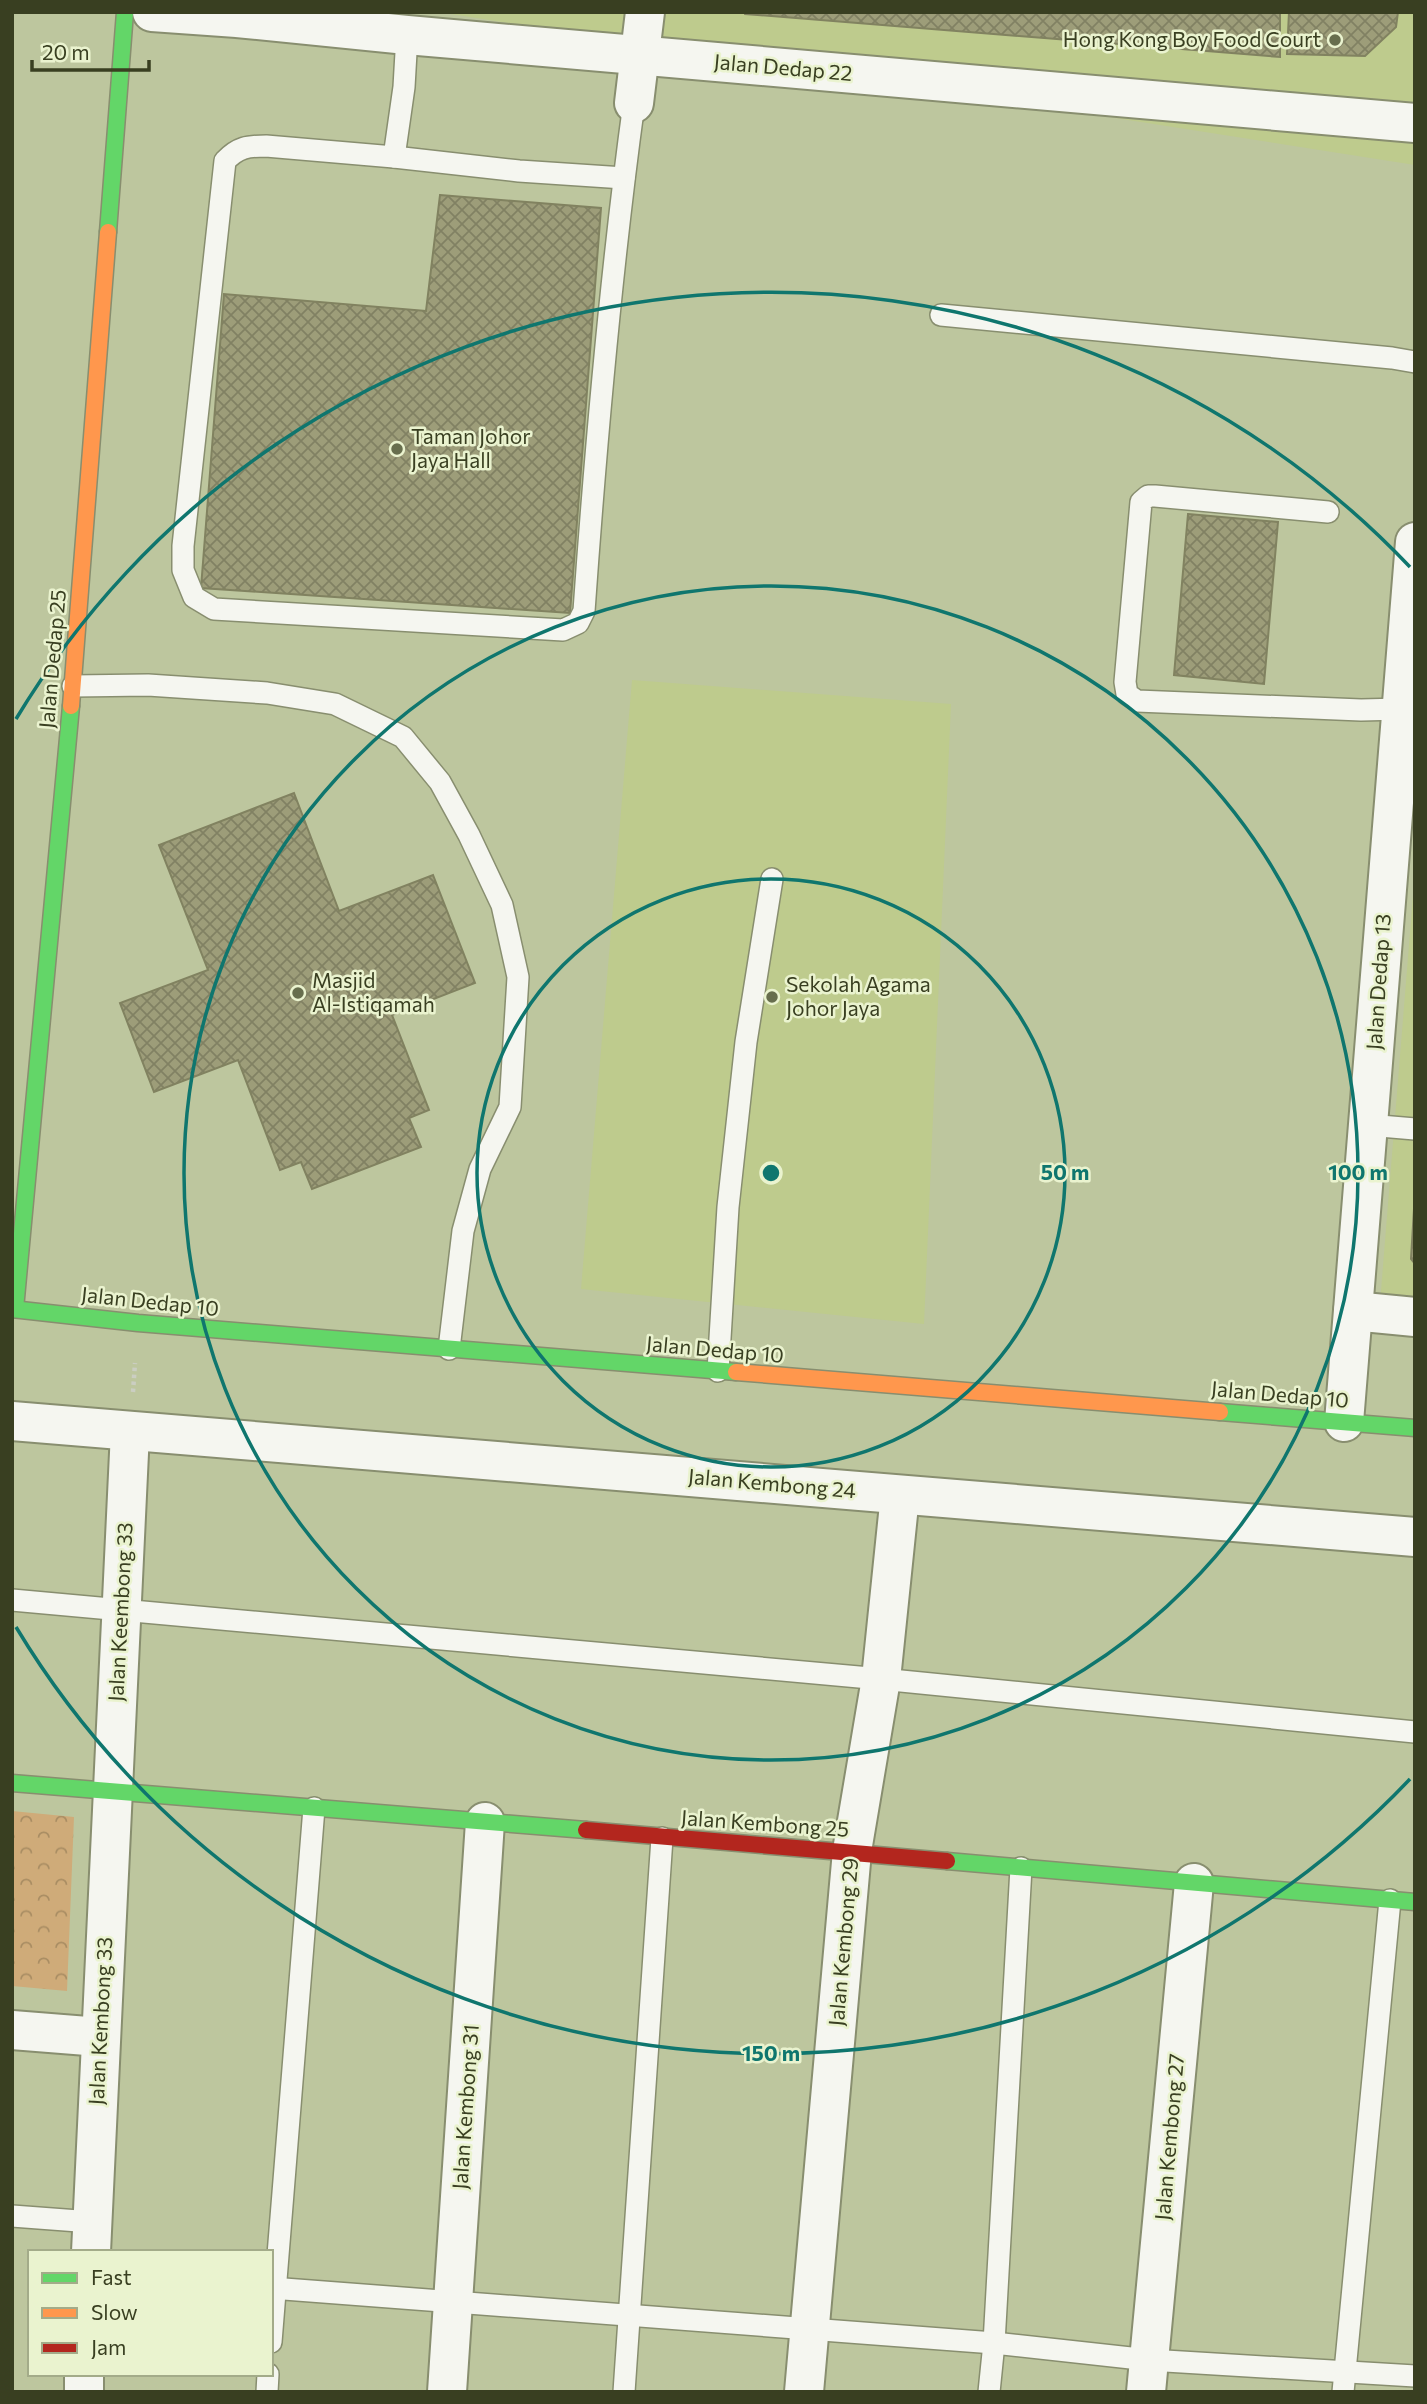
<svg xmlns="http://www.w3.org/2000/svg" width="1427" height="2404" font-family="Commissioner,sans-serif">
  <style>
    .built { fill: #becb8d }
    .forest { fill: url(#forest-crowns) }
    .building { fill: url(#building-cross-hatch); stroke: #818260; stroke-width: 2 }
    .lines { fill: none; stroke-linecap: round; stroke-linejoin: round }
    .lane-casing { stroke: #888e6f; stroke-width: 24 }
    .street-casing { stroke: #888e6f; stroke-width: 42 }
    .fast-casing { stroke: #888e6f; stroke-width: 19 }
    .slow-casing { stroke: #888e6f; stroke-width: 19 }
    .jam-casing { stroke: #888e6f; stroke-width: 19 }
    .path { stroke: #cbcec2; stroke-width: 4.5; stroke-dasharray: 3.5 3.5; stroke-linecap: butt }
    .lane { stroke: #f5f6f0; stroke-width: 21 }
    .street { stroke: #f5f6f0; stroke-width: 38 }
    .fast { stroke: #63d668; stroke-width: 16 }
    .slow { stroke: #ff974d; stroke-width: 16 }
    .jam { stroke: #b3261e; stroke-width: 16 }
    .ring { fill: none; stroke: #0f766e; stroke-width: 3.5 }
    .poi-dot { fill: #676e4d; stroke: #eaf3cf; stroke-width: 2.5 }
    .labels { text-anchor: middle; stroke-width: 5; stroke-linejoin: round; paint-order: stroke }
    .poi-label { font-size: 21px; fill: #393f21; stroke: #eaf3cf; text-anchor: start }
    .street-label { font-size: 21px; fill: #393f21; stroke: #eaf3cf }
    .centre { fill: #0f766e; stroke: #eaf3cf; stroke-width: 3.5 }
    .ring-label { font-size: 21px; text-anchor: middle; font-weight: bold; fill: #0f766e; stroke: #eaf3cf; stroke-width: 5; stroke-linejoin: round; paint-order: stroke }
  </style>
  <defs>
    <pattern id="forest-crowns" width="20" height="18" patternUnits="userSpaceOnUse" patternTransform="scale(1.75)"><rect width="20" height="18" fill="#cfab79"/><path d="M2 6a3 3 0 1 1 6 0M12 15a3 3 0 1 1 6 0" fill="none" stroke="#a98d63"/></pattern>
    <pattern id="building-cross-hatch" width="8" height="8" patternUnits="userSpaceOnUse" patternTransform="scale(1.75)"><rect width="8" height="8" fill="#9d9d79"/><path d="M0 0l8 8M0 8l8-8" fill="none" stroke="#818163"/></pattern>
  </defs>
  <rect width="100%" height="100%" fill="#bdc69e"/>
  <!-- built -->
  <g class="built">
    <polygon points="438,12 1415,12 1415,165"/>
    <polygon points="632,680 951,704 924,1324 581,1289"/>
    <polygon points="1415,871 1415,1307 1380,1303"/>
  </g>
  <!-- forest -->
  <polygon class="forest" points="12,1811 74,1817 67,1991 12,1986"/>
  <!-- building -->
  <g class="building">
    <polygon points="744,12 1280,12 1280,57 745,14"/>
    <polygon points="1289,12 1398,12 1396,27 1365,56 1287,54"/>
    <polygon points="440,195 601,208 570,613 201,588 224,294 426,311"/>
    <polygon points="1188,514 1278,522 1264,684 1174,675"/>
    <polygon points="294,793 339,911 433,875 475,983 392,1015 429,1110 409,1118 421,1147 312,1189 301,1162 280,1170 238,1060 154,1092 120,1003 208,970 159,845"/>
    <polygon points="1415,1192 1415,1264 1411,1259"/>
  </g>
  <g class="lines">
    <!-- lane casing -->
    <g class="lane-casing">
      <g id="lane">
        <path d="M407 35 404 87 394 157 266 146C248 146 238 147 225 161L183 546V570L194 597 214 609 563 630 578 623 584 611C596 441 611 271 634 103"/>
        <polyline points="394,157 519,171 624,178"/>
        <polyline points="941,315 1392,358 1415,362"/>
        <polyline points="1328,512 1155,496 1148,496 1141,502 1125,682 1127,694 1137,701 1361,710 1401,709"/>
        <polyline points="73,686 148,685 267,693 335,704 403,737 440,782 469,835 502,905 518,977 510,1107 480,1169 463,1231 449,1349"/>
        <polyline points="1368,1125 1415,1129"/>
        <polyline points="718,1371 728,1207 746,1042 772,879"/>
        <polyline points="12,1600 881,1679 1415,1732"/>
        <polyline points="12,2216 92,2222"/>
        <polyline points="271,2288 994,2343 1149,2360 1415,2376"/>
        <polyline points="271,2342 314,1808"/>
        <polyline points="267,2392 268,2374"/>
        <polyline points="624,2392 662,1838"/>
        <polyline points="989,2392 994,2343 1021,1868"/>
        <polyline points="1343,2392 1390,1900"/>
      </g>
    </g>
    <!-- street casing -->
    <g class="street-casing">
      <g id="street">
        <polyline points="152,12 237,18 407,35 1415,123"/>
        <polyline points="634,103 645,12"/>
        <polyline points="1353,1311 1415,1317"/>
        <polyline points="12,1421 1415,1537"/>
        <polyline points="1344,1422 1415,542"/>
        <polyline points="12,2030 100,2037"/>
        <polyline points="91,2252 130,1432"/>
        <polyline points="84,2392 84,2374"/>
        <polyline points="447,2392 485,1822"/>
        <polyline points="804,2392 852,1851 881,1679 900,1495"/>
        <polyline points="1146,2392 1194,1883"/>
      </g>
    </g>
    <!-- fast casing -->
    <g class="fast-casing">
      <g id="fast">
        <polyline points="108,232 125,12"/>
        <polyline points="12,1309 138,1323 736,1372"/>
        <polyline points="15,1309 71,706"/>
        <polyline points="1220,1412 1415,1428"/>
        <polyline points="12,1783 586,1830"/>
        <polyline points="947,1861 1415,1902"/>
      </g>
    </g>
    <!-- slow casing -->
    <g class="slow-casing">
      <g id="slow">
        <polyline points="71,706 108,232"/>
        <polyline points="736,1372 1220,1412"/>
      </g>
    </g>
    <!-- jam casing -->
    <g class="jam-casing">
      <polyline id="jam" points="586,1830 947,1861"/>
    </g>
    <!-- path -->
    <polyline class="path" points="133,1392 135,1363"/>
    <!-- lane -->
    <use href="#lane" class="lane"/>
    <!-- street -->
    <use href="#street" class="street"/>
    <!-- fast -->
    <use href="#fast" class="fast"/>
    <!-- slow -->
    <use href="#slow" class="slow"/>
    <!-- jam -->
    <use href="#jam" class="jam"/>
  </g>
  <!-- distance rings -->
  <g class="ring">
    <circle cx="771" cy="1173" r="294"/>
    <circle cx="771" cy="1173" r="587"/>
    <path d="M1410 1779A881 881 0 0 1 16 1627M16 719A881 881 0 0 1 1410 567"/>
  </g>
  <!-- markers -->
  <g class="poi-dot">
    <circle cx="1335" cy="40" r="7"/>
    <circle cx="397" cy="449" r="7"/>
    <circle cx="298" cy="993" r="7"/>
    <circle cx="772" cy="997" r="7"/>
  </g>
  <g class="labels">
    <!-- poi labels -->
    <g class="poi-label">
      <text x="1321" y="47" text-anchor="end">Hong Kong Boy Food Court</text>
      <text x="411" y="444">Taman Johor<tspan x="411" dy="24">Jaya Hall</tspan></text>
      <text x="312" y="988">Masjid<tspan x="312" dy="24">Al-Istiqamah</tspan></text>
      <text x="786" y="992">Sekolah Agama<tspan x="786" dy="24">Johor Jaya</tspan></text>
    </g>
    <!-- street labels -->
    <g class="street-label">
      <text transform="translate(783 68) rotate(5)" y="7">Jalan Dedap 22</text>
      <text transform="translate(53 659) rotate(-85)" y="7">Jalan Dedap 25</text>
      <text transform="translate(1379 982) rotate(-86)" y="7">Jalan Dedap 13</text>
      <text transform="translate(150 1302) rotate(6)" y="7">Jalan Dedap 10</text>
      <text transform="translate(715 1350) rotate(5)" y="7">Jalan Dedap 10</text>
      <text transform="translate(1280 1395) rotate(5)" y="7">Jalan Dedap 10</text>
      <text transform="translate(772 1484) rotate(5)" y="7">Jalan Kembong 24</text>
      <text transform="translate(121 1612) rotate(-87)" y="7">Jalan Keembong 33</text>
      <text transform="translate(765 1824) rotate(4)" y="7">Jalan Kembong 25</text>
      <text transform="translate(844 1942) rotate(-85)" y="7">Jalan Kembong 29</text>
      <text transform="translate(101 2021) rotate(-87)" y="7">Jalan Kembong 33</text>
      <text transform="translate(466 2107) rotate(-86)" y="7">Jalan Kembong 31</text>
      <text transform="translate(1170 2137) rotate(-85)" y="7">Jalan Kembong 27</text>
    </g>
  </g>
  <circle cx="771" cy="1173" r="10" class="centre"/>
  <g class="ring-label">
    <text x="1065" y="1180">50 m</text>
    <text x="1358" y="1180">100 m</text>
    <text x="771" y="2061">150 m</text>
  </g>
  <!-- border -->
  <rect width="1427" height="2404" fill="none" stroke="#393f21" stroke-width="28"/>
  <!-- legend -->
  <rect x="28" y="2250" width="245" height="126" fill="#eaf3cf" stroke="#a3ab89" stroke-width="2"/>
  <rect x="42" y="2273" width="35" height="10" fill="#63d668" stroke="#a3ab89" stroke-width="2"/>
  <text x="91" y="2285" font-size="21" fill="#393f21">Fast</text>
  <rect x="42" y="2308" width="35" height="10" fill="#ff974d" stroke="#a3ab89" stroke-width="2"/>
  <text x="91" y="2320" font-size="21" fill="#393f21">Slow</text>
  <rect x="42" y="2343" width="35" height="10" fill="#b3261e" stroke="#a3ab89" stroke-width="2"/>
  <text x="91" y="2355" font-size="21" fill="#393f21">Jam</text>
  <!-- scale -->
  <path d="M32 60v10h117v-10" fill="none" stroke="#393f21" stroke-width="3.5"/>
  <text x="42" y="60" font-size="21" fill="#393f21" stroke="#eaf3cf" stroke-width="5" paint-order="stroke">20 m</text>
</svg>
